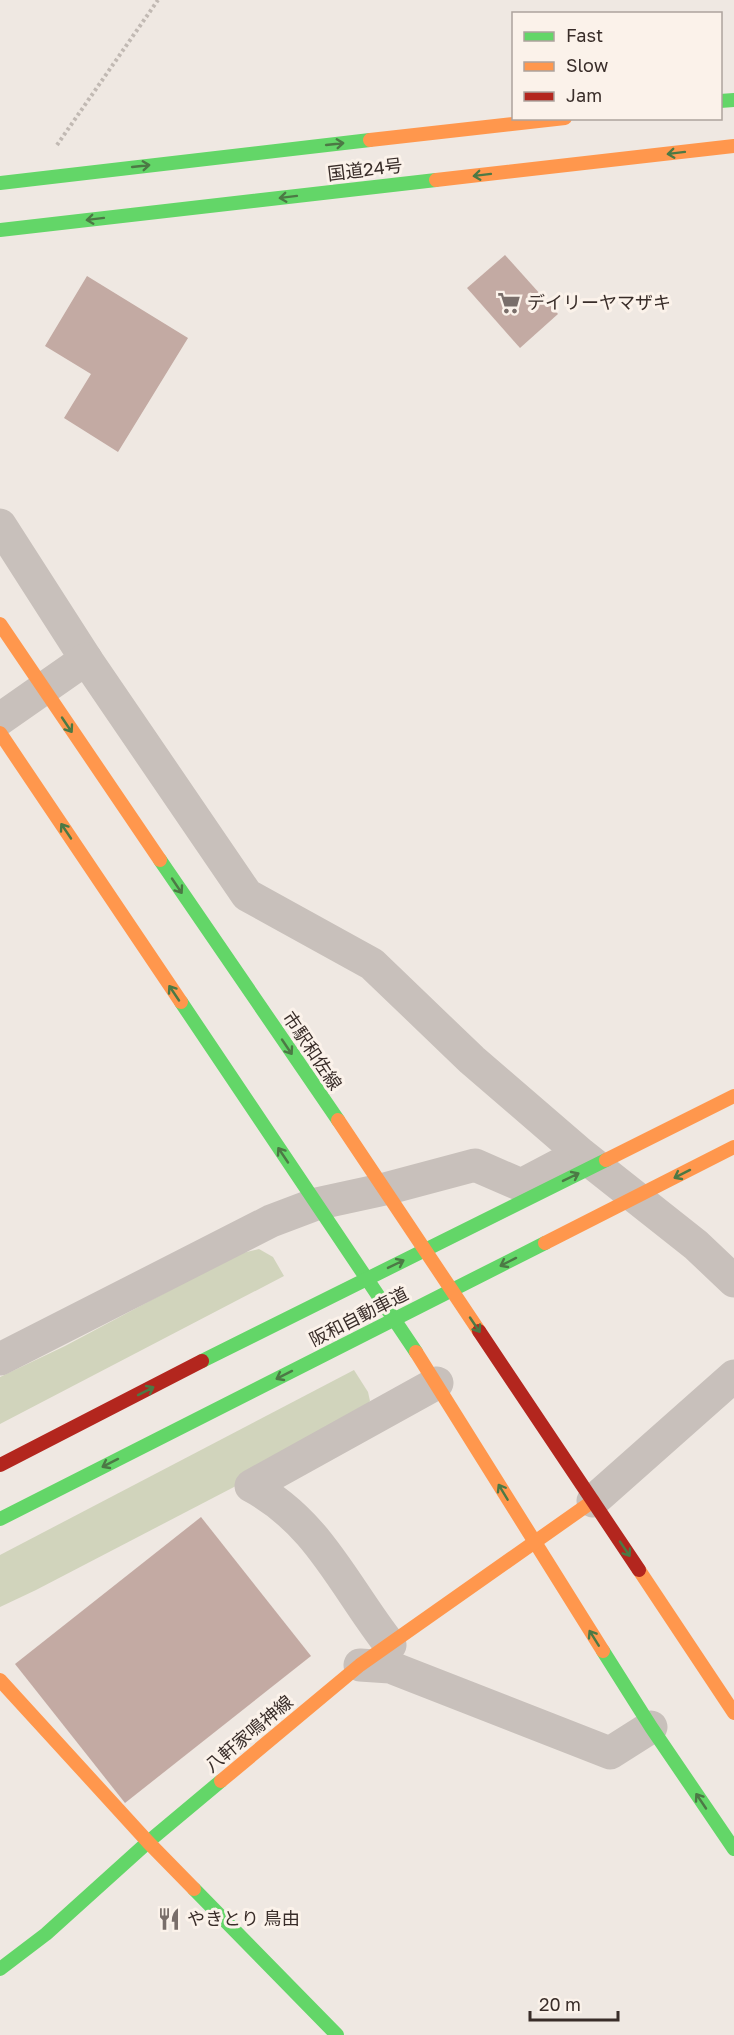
<svg xmlns="http://www.w3.org/2000/svg" width="734" height="2035" font-family="'Golos Text','Noto Sans JP',sans-serif">
  <style>
    .green { fill: #d1d4bc }
    .building { fill: #c3aaa3 }
    .lines { fill: none; stroke-linecap: round; stroke-linejoin: round }
    .path { stroke: #c1b9b3; stroke-width: 4; stroke-dasharray: 3 3; stroke-linecap: butt }
    .street { stroke: #c8c0bb; stroke-width: 33 }
    .fast { stroke: #63d668; stroke-width: 14 }
    .slow { stroke: #ff974d; stroke-width: 14 }
    .jam { stroke: #b3261e; stroke-width: 14 }
    .oneway { stroke: #4c7945 }
    .labels { text-anchor: middle; stroke-width: 6; stroke-linejoin: round; paint-order: stroke }
    .street-label { font-size: 18px; fill: #392d29; stroke: #fbf2ea }
    .poi-label { font-size: 18px; fill: #392d29; stroke: #fbf2ea; text-anchor: start }
  </style>
  <rect width="100%" height="100%" fill="#efe8e2"/>
  <!-- green -->
  <g class="green">
    <polygon points="259,1249 273,1257 284,1276 0,1424 0,1377 65,1346 238,1254"/>
    <polygon points="354,1370 368,1392 370,1401 350,1424 234,1487 36,1590 0,1607 0,1555"/>
  </g>
  <!-- building -->
  <g class="building">
    <polygon points="505,255 558,314 520,348 467,288"/>
    <polygon points="87,276 188,338 118,452 64,418 91,374 45,346"/>
    <polygon points="201,1517 311,1656 125,1803 15,1664"/>
  </g>
  <g class="lines">
    <!-- path -->
    <polyline class="path" points="57,145 158,0"/>
    <!-- street -->
    <g class="street">
      <polyline points="0,525 86,659"/>
      <polyline points="0,719 86,659 247,895 372,964 472,1060 581,1154 696,1245 734,1281"/>
      <polyline points="0,1359 271,1221 316,1204 385,1189 475,1165 521,1185 557,1166"/>
      <polyline points="593,1501 734,1376"/>
      <path d="M390 1645C345 1588 318 1521 251 1486L437 1383"/>
      <polyline points="360,1665 390,1667 610,1753 651,1727"/>
    </g>
    <!-- fast -->
    <g class="fast">
      <polyline points="720,101 734,100"/>
      <polyline points="0,183 370,140"/>
      <polyline points="0,230 436,180"/>
      <polyline points="160,860 338,1120"/>
      <polyline points="181,1002 416,1352"/>
      <polyline points="202,1361 606,1160"/>
      <polyline points="0,1519 545,1243"/>
      <polyline points="603,1651 651,1727 734,1849"/>
      <polyline points="194,1889 337,2035"/>
      <polyline points="0,1969 46,1934 148,1842 221,1781"/>
    </g>
    <!-- slow -->
    <g class="slow">
      <polyline points="370,140 565,118"/>
      <polyline points="436,180 734,146"/>
      <polyline points="0,624 160,860"/>
      <polyline points="0,733 181,1002"/>
      <polyline points="338,1120 479,1331"/>
      <polyline points="606,1160 734,1096"/>
      <polyline points="545,1243 734,1147"/>
      <polyline points="416,1352 603,1651"/>
      <polyline points="639,1570 734,1713"/>
      <polyline points="0,1680 148,1842 194,1889"/>
      <polyline points="221,1781 360,1665 593,1501"/>
    </g>
    <!-- jam -->
    <g class="jam">
      <polyline points="479,1331 639,1570"/>
      <polyline points="0,1465 202,1361"/>
    </g>
  </g>
  <!-- one-way arrows -->
  <defs><path id="oneway-shaft" d="M-6 0H5M1.5-3L5.5 0L1.5 3" fill="none" stroke-width="1.6" stroke-linecap="round" stroke-linejoin="round" transform="scale(1.5)"/></defs>
  <g class="oneway">
    <use href="#oneway-shaft" transform="translate(335 144) rotate(-6)"/>
    <use href="#oneway-shaft" transform="translate(676 153) rotate(173)"/>
    <use href="#oneway-shaft" transform="translate(141 166) rotate(-6)"/>
    <use href="#oneway-shaft" transform="translate(482 175) rotate(173)"/>
    <use href="#oneway-shaft" transform="translate(288 197) rotate(173)"/>
    <use href="#oneway-shaft" transform="translate(95 219) rotate(173)"/>
    <use href="#oneway-shaft" transform="translate(67 725) rotate(56)"/>
    <use href="#oneway-shaft" transform="translate(66 831) rotate(-124)"/>
    <use href="#oneway-shaft" transform="translate(177 886) rotate(56)"/>
    <use href="#oneway-shaft" transform="translate(174 993) rotate(-124)"/>
    <use href="#oneway-shaft" transform="translate(287 1047) rotate(56)"/>
    <use href="#oneway-shaft" transform="translate(283 1155) rotate(-124)"/>
    <use href="#oneway-shaft" transform="translate(682 1174) rotate(153)"/>
    <use href="#oneway-shaft" transform="translate(571 1177) rotate(-26)"/>
    <use href="#oneway-shaft" transform="translate(508 1262) rotate(153)"/>
    <use href="#oneway-shaft" transform="translate(396 1264) rotate(-26)"/>
    <use href="#oneway-shaft" transform="translate(475 1325) rotate(56)"/>
    <use href="#oneway-shaft" transform="translate(284 1375) rotate(153)"/>
    <use href="#oneway-shaft" transform="translate(146 1391) rotate(-27)"/>
    <use href="#oneway-shaft" transform="translate(110 1463) rotate(153)"/>
    <use href="#oneway-shaft" transform="translate(503 1492) rotate(-121)"/>
    <use href="#oneway-shaft" transform="translate(625 1549) rotate(56)"/>
    <use href="#oneway-shaft" transform="translate(594 1638) rotate(-122)"/>
    <use href="#oneway-shaft" transform="translate(701 1801) rotate(-124)"/>
  </g>
  <!-- icons -->
  <defs>
    <g id="supermarket-bare" transform="scale(1.8)"><path d="M-6-5.5h2.5l.6 2H6L4.5 2H-2.5L-4.4-4H-6ZM-1.5 3.2a1.3 1.3 0 1 0 .1 0ZM3 3.2a1.3 1.3 0 1 0 .1 0Z" fill="#796e6a" stroke="#fbf2ea" stroke-width="2.5" paint-order="stroke"/></g>
    <g id="restaurant-bare" transform="scale(1.8)"><path d="M-5-6h1v4h1v-4h1v4h1v-4h1v5L-1.5 .5V6h-2V.5L-5-1ZM5-6V6H3V1.5H1.5Q1.5-4 5-6Z" fill="#796e6a" stroke="#fbf2ea" stroke-width="2.5" paint-order="stroke"/></g>
  </defs>
  <g fill-rule="evenodd">
    <use href="#supermarket-bare" x="509" y="303"/>
    <use href="#restaurant-bare" x="169" y="1919"/>
  </g>
  <g class="labels">
    <!-- street labels -->
    <g class="street-label">
      <text transform="translate(365 170) rotate(-7)" y="6">国道24号</text>
      <text transform="translate(312 1051) rotate(56)" y="6">市駅和佐線</text>
      <text transform="translate(359 1317) rotate(-27)" y="6">阪和自動車道</text>
      <text transform="translate(249 1734) rotate(-40)" y="6">八軒家鳴神線</text>
    </g>
    <!-- poi labels -->
    <g class="poi-label">
      <text x="527" y="309">デイリーヤマザキ</text>
      <text x="187" y="1925">やきとり 鳥由</text>
    </g>
  </g>
  <!-- legend -->
  <rect x="512" y="12" width="210" height="108" fill="#fbf2ea" stroke="#ada39d" stroke-width="1.5"/>
  <rect x="524" y="32" width="30" height="9" fill="#63d668" stroke="#ada39d" stroke-width="1.5"/>
  <text x="566" y="42" font-size="18" fill="#392d29">Fast</text>
  <rect x="524" y="62" width="30" height="9" fill="#ff974d" stroke="#ada39d" stroke-width="1.5"/>
  <text x="566" y="72" font-size="18" fill="#392d29">Slow</text>
  <rect x="524" y="92" width="30" height="9" fill="#b3261e" stroke="#ada39d" stroke-width="1.5"/>
  <text x="566" y="102" font-size="18" fill="#392d29">Jam</text>
  <!-- scale -->
  <path d="M530 2011v9h88v-9" fill="none" stroke="#392d29" stroke-width="3"/>
  <text x="539" y="2011" font-size="18" fill="#392d29" stroke="#fbf2ea" stroke-width="4.5" paint-order="stroke">20 m</text>
</svg>
